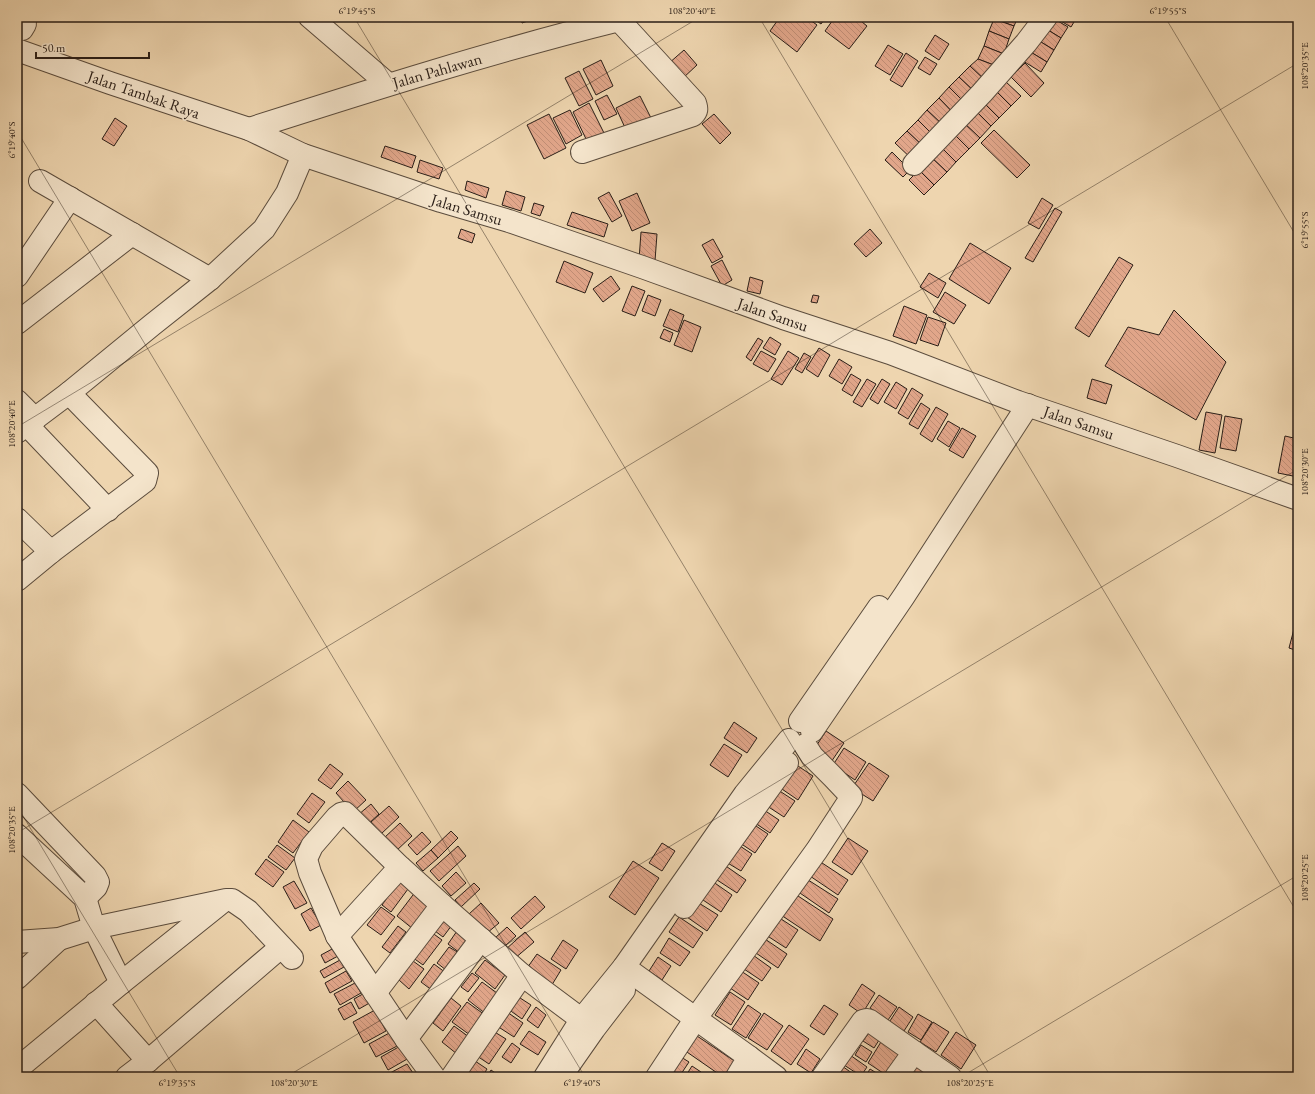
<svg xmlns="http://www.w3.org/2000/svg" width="1315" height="1094" font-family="'EB Garamond',serif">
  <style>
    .building { fill: url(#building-back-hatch); stroke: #2a1e17 }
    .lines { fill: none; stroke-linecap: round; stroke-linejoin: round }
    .minor-casing { stroke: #5b4c3d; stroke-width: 24 }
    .minor { stroke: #f4e4cb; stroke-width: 22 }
    .ticks { fill: none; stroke: #2a1e17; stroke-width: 1; stroke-opacity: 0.45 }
    .labels { text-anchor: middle; stroke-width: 3.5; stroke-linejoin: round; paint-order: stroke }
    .street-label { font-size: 16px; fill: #2a1e17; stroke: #f4e4cb }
    .neatline { fill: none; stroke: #2a1e17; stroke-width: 1.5 }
    .ticks-label { font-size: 10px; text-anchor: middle; fill: #2a1e17 }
  </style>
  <defs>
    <pattern id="building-back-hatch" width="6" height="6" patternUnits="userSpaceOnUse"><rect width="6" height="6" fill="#e1a68a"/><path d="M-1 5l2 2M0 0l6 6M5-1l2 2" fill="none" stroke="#c18e76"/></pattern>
  </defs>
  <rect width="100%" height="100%" fill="#eed5af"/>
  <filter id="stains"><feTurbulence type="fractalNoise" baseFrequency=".005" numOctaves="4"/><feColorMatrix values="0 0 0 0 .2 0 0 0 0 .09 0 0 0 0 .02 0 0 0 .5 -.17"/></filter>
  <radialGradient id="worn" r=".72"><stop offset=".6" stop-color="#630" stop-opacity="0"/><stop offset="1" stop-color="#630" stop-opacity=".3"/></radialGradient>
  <!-- building -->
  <g class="building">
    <polygon points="520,17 540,17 522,23"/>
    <polygon points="780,17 806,17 817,25 797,52 770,31"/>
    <polygon points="811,17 826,17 821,24"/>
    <polygon points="835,17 856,17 867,26 849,49 825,31"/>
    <polygon points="995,17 1018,17 1014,26 994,19"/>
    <polygon points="1051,17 1068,27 1061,38 1043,27"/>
    <polygon points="1054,17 1077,17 1071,27"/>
    <polygon points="994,19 1014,26 1009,39 989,31"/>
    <polygon points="1043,27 1061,38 1054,50 1036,39"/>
    <polygon points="989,31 1009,39 1004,54 984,46"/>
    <polygon points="935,35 949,44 939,60 925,51"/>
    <polygon points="1036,39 1054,50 1047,62 1029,51"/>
    <polygon points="888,45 903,54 890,75 875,66"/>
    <polygon points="984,46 1004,54 999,67 978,59"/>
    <polygon points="684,50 697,65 682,79 668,64"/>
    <polygon points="1029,51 1047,62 1041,72 1023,61"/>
    <polygon points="906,53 918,61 902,87 890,80"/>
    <polygon points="925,57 937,64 930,75 918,68"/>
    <polygon points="978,59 999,67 989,84 970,66"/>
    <polygon points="601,60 613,86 596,95 583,69"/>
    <polygon points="1025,63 1044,83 1031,97 1011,77"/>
    <polygon points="970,66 989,84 978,95 959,77"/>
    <polygon points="579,71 593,99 579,106 565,78"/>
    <polygon points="959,77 978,95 968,106 949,87"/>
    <polygon points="1005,81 1021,96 1011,106 996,91"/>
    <polygon points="949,87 968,106 957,117 939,98"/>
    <polygon points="996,91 1011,106 999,118 984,103"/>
    <polygon points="607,95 617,114 604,120 595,101"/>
    <polygon points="640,96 652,120 627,132 616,108"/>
    <polygon points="939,98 957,117 946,128 927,110"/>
    <polygon points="589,103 604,133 587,141 573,112"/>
    <polygon points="984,103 999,118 991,126 976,111"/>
    <polygon points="570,110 582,135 566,144 553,118"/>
    <polygon points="927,110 946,128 936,138 918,120"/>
    <polygon points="976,111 991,126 980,138 964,123"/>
    <polygon points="549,114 566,148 544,159 527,125"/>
    <polygon points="714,114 731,133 720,144 702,124"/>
    <polygon points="115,118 127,126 114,146 102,139"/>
    <polygon points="918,120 936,138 926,149 907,131"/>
    <polygon points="964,123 980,138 969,149 954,134"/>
    <polygon points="994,130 1030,165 1017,178 981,143"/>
    <polygon points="907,131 926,149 914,161 895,143"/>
    <polygon points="954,134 969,149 956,162 941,147"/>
    <polygon points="385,146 416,156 412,168 381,157"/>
    <polygon points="941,147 956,162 947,172 931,157"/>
    <polygon points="892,152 910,170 903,177 885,160"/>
    <polygon points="931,157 947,172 934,185 919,170"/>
    <polygon points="420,160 443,168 439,179 417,172"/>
    <polygon points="919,170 934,185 924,195 909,180"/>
    <polygon points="467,181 489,188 486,198 465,190"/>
    <polygon points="506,191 525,197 521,211 502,205"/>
    <polygon points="609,192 622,216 612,222 598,198"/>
    <polygon points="637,193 650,223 632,231 619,201"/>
    <polygon points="1042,198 1053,205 1039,229 1028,223"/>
    <polygon points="534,203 544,206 540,216 531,213"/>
    <polygon points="1055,208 1062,212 1033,262 1025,258"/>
    <polygon points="572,212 608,224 604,237 567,225"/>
    <polygon points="461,229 475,234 472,243 458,238"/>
    <polygon points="870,229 882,243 866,257 854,244"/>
    <polygon points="641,232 657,234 655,261 639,260"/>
    <polygon points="713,239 723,257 712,263 702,245"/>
    <polygon points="970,243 1011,268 989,304 949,279"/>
    <polygon points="1119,257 1133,265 1089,337 1075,328"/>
    <polygon points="722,260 732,280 722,286 711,266"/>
    <polygon points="564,261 593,273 585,293 556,282"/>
    <polygon points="929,273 946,283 938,298 920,287"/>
    <polygon points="611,276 620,289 603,302 593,289"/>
    <polygon points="750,277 763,281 760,294 747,291"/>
    <polygon points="632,286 645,291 635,316 622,311"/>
    <polygon points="945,292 966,305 954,324 933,312"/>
    <polygon points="648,295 661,300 655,316 642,311"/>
    <polygon points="813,295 819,296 817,303 811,302"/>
    <polygon points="904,306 927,315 916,344 893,336"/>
    <polygon points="670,309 684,315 678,332 663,326"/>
    <polygon points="1174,310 1226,362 1196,420 1105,366 1128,327 1159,335"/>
    <polygon points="928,317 946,323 938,346 920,340"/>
    <polygon points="684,320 701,327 692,352 674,345"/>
    <polygon points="664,329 673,333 670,342 660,338"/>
    <polygon points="770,337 781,344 775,355 763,348"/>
    <polygon points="758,338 763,341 751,361 746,357"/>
    <polygon points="819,348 830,355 818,377 806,369"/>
    <polygon points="761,351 776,359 768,372 753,364"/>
    <polygon points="788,351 799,358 782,385 771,379"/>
    <polygon points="804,353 811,357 802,373 795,369"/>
    <polygon points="839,359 852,367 842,384 829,376"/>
    <polygon points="851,374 861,380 852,396 842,390"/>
    <polygon points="867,379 876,384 862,407 853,402"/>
    <polygon points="882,379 890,384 878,404 870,399"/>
    <polygon points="1092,379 1112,385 1106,404 1087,398"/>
    <polygon points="896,382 907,389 896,409 884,402"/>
    <polygon points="912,388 923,395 908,419 898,413"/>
    <polygon points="921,403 930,409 918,429 909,424"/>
    <polygon points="936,407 948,414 932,442 920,434"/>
    <polygon points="1206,412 1222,415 1215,453 1199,450"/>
    <polygon points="1225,416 1242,419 1236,451 1220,448"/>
    <polygon points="948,421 960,428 949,447 937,439"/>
    <polygon points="962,428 976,436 963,458 949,450"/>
    <polygon points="1285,436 1298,439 1298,477 1278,473"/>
    <polygon points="1294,629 1298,630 1298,651 1289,648"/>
    <polygon points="734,722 757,738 747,753 724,738"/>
    <polygon points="826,731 844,743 829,765 811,754"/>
    <polygon points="724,744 742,755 728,777 710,765"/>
    <polygon points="844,748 866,762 855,780 833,765"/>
    <polygon points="792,762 813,776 798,800 776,785"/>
    <polygon points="869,763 889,776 873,801 852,788"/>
    <polygon points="330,764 343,774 331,789 318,780"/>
    <polygon points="348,781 366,800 353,812 336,793"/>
    <polygon points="775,788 795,801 784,817 764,804"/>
    <polygon points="312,793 325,802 309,823 297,814"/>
    <polygon points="371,804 379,814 367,825 358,815"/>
    <polygon points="389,806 399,817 381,834 371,822"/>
    <polygon points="758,806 779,820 770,833 749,819"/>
    <polygon points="293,820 309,832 293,853 278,842"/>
    <polygon points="400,823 412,836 396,851 384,838"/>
    <polygon points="753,824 768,834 755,853 740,843"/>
    <polygon points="451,831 458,838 438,858 431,850"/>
    <polygon points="422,832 431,842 417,855 408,845"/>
    <polygon points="848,838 868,851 852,875 832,862"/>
    <polygon points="662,843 675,851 662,871 649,863"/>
    <polygon points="737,844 752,854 741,871 726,862"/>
    <polygon points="277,845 295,858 286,870 268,857"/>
    <polygon points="458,846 466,856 439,881 430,871"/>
    <polygon points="431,850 438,858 423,871 416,863"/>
    <polygon points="266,859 284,872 273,887 255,874"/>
    <polygon points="816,859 848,880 838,895 807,874"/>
    <polygon points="633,861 659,878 635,915 609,897"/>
    <polygon points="720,862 746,880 737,893 711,876"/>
    <polygon points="456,872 466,883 451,896 442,886"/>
    <polygon points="805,878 838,899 829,913 797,891"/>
    <polygon points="709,879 732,895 721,912 697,896"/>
    <polygon points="294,881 307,903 295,909 283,887"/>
    <polygon points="399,881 408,889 391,912 382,905"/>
    <polygon points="474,883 480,889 461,907 455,900"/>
    <polygon points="416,891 432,903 413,929 397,916"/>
    <polygon points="795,894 833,919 820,941 781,915"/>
    <polygon points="535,896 545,907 521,929 511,918"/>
    <polygon points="694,900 718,915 707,931 684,915"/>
    <polygon points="481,903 499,923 487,933 469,914"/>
    <polygon points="381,907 395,917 381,935 367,925"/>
    <polygon points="311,908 321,925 310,931 301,914"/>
    <polygon points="440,916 452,925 443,937 431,928"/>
    <polygon points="679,917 703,933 693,948 669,932"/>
    <polygon points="778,917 798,930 786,948 766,935"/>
    <polygon points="398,926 406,932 390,953 382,947"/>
    <polygon points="507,927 516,936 504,947 495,938"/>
    <polygon points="457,931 469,941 460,953 448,944"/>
    <polygon points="431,932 442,940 423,965 412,957"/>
    <polygon points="525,932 534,942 514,959 505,950"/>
    <polygon points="762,937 787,954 778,968 753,951"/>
    <polygon points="669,938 690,952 680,966 660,953"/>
    <polygon points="563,940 578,950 566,969 551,959"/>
    <polygon points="449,947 459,953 446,970 437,963"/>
    <polygon points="334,948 338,956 325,963 321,955"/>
    <polygon points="750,953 771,968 762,981 741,967"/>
    <polygon points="537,954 561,970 550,988 525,971"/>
    <polygon points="658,957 671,966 662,980 649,971"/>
    <polygon points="340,960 344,967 324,978 320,971"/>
    <polygon points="485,960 505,975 495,989 475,973"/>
    <polygon points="413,961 424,969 409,989 399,980"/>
    <polygon points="434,964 446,973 433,991 421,982"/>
    <polygon points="346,971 352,981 330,993 325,983"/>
    <polygon points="741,971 759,983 748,1000 730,988"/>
    <polygon points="472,973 479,978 468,992 461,987"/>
    <polygon points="482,982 501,996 487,1015 468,1000"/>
    <polygon points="355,983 361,993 340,1005 334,994"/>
    <polygon points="862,984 875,993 862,1014 849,1005"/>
    <polygon points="368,991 373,1001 359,1009 354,999"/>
    <polygon points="730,992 745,1002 731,1025 715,1015"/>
    <polygon points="879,995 897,1007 888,1020 870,1008"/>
    <polygon points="517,996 531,1005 522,1019 508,1009"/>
    <polygon points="451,998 461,1006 443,1031 433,1023"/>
    <polygon points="351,1002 357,1013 344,1020 338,1009"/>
    <polygon points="467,1002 485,1015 470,1035 452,1022"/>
    <polygon points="748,1005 761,1014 746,1038 732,1029"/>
    <polygon points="824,1005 838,1014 824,1035 810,1026"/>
    <polygon points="536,1007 546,1015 538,1028 527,1020"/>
    <polygon points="899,1007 913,1017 902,1034 888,1024"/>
    <polygon points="375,1010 386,1031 364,1043 353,1022"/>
    <polygon points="507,1012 523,1023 514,1037 497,1026"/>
    <polygon points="764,1013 783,1026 767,1050 748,1038"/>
    <polygon points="918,1014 932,1022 921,1040 908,1032"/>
    <polygon points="933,1022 949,1032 936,1052 920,1042"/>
    <polygon points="789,1025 809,1039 791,1065 771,1051"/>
    <polygon points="454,1026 469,1037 457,1054 442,1042"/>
    <polygon points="871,1030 881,1037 874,1048 863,1041"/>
    <polygon points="393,1031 401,1044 376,1057 369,1044"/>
    <polygon points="493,1031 506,1039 489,1064 477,1056"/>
    <polygon points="529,1031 546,1042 538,1055 520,1044"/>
    <polygon points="956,1032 976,1045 961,1069 941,1055"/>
    <polygon points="694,1034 739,1064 730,1077 723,1077 684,1050"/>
    <polygon points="884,1037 907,1053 889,1077 868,1063"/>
    <polygon points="512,1043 520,1049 511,1063 502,1057"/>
    <polygon points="402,1045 409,1058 388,1070 381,1057"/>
    <polygon points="861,1045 872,1052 866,1062 855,1055"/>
    <polygon points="806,1049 820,1059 811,1073 797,1064"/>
    <polygon points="850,1055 867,1067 861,1076 844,1065"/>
    <polygon points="681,1057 689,1062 679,1077 671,1072"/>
    <polygon points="921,1060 929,1066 922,1077 910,1077"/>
    <polygon points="475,1061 487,1069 482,1077 469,1077 466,1075"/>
    <polygon points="407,1064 413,1073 405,1077 393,1077 390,1073"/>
    <polygon points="692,1066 701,1072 697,1077 685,1077"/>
    <polygon points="842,1066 856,1076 855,1077 835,1077"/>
    <polygon points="870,1069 883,1077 865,1077"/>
    <polygon points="491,1070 501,1077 487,1077"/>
  </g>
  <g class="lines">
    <!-- minor casing -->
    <g class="minor-casing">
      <g id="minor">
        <polyline points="310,17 388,84"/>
        <polyline points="17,30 22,29 25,24 24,17"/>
        <polyline points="17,50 110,83 249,129 303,155 441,201 509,221 642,267 783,318 890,353 1018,402 1177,456 1298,499"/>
        <path d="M249 129C371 90 494 51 619 20L626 17"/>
        <path d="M582 152 693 115C697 111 697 109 695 103L619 20V17"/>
        <polyline points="914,164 982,93 1026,43 1046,17"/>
        <polyline points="40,181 210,279"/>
        <polyline points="17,276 70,198"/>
        <polyline points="17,323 132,234"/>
        <polyline points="17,401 35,419"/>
        <polyline points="27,425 108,510"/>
        <polyline points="17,432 69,393 152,325 210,279 264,229 287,193 303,155"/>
        <polyline points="17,519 51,552"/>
        <polyline points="17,580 51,552 145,481 147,473 69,393"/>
        <polyline points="800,721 879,607"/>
        <polyline points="812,731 904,596 1028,405"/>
        <polyline points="17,794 95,876 98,882 96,887 85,898"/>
        <polyline points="17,835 85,898 94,928 121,983"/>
        <polyline points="684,907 787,763"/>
        <polyline points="337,936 400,867"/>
        <polyline points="17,942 59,939 94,928 226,900 232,900 248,911 292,958"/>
        <polyline points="624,967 749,1057 737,1077"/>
        <polyline points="17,978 59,939"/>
        <polyline points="375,993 442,905 522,975 593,1028"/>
        <polyline points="96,1003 148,1061"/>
        <polyline points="406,1039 481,939"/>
        <polyline points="914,1052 950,1077"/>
        <polyline points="749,1057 776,1077"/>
        <polyline points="17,1069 121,983 221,903"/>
        <polyline points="566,1069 594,1029 624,990"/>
        <polyline points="127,1077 148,1061 281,947"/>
        <polyline points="434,1077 406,1039 337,936 310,873 306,859 312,846 337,817 341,814 345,813 400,867 442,905"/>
        <polyline points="452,1077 522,975"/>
        <polyline points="545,1077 581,1020 624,967 745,794 789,740"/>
        <polyline points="657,1077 696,1018 817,850 851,798 851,796 833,777 812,756 805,745"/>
        <polyline points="823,1077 863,1021 867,1020 870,1021 914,1052 896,1077"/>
      </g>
    </g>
    <!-- minor -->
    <use href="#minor" class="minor"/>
  </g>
  <!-- ticks -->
  <path class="ticks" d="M354 17 991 1077M759 17 1298 914M1165 17 1298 239M17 22 25 17M17 131 585 1077M17 427 700 17M17 806 180 1077M17 833 1298 63M286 1077 1298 469M961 1077 1298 875"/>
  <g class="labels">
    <!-- street labels -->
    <g class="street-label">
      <text transform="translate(437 70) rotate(-16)" y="6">Jalan Pahlawan</text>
      <text transform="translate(144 94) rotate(19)" y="6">Jalan Tambak Raya</text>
      <text transform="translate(467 209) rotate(17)" y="6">Jalan Samsu</text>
      <text transform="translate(773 314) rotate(19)" y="6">Jalan Samsu</text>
      <text transform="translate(1079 422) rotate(19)" y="6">Jalan Samsu</text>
    </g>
  </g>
  <!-- margin -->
  <rect width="1315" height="1094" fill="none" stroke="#eed5af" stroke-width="44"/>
  <!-- scale -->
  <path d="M36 52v6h113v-6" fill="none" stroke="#2a1e17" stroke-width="2"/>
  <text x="42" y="52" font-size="12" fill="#2a1e17" stroke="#f4e4cb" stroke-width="3" paint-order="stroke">50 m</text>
  <rect x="22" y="22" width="1271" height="1050" class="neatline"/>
  <g class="ticks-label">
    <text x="357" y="14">6°19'45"S</text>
    <text x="692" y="14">108°20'40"E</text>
    <text x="1168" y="14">6°19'55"S</text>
    <text transform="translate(1304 66) rotate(-90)" y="4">108°20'35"E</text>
    <text transform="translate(11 140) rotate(-90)" y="4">6°19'40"S</text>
    <text transform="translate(1304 230) rotate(-90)" y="4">6°19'55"S</text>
    <text transform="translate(11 424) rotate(-90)" y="4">108°20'40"E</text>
    <text transform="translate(1304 472) rotate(-90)" y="4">108°20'30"E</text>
    <text transform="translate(11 830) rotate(-90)" y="4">108°20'35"E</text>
    <text transform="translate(1304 878) rotate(-90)" y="4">108°20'25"E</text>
    <text x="177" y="1086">6°19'35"S</text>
    <text x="294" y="1086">108°20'30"E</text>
    <text x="582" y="1086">6°19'40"S</text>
    <text x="970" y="1086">108°20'25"E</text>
  </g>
  <rect width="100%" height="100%" filter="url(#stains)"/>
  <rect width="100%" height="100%" fill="url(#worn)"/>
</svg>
